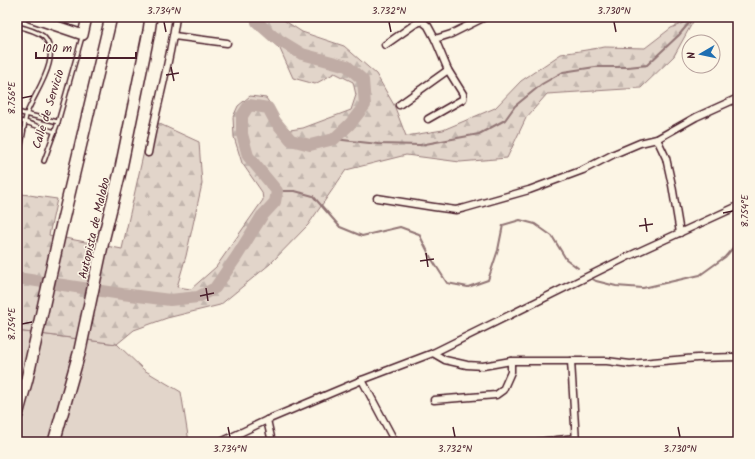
<svg xmlns="http://www.w3.org/2000/svg" width="755" height="459" font-family="Kalam,sans-serif">
  <style>
    .green { fill: #e2d5ca; stroke: #967a7a }
    .forest { fill: url(#forest-firs); stroke: #967a7a }
    .lines { fill: none; stroke-linecap: round; stroke-linejoin: round }
    .stream { stroke: #917474; stroke-width: 2 }
    .river { stroke: #c0aca5; stroke-width: 12 }
    .lane-casing { stroke: #4a1f2b; stroke-width: 6 }
    .street-casing { stroke: #4a1f2b; stroke-width: 9 }
    .secondary-casing { stroke: #4a1f2b; stroke-width: 12 }
    .highway-casing { stroke: #4a1f2b; stroke-width: 14 }
    .lane { stroke: #fcf5e5; stroke-width: 3 }
    .street { stroke: #fcf5e5; stroke-width: 6 }
    .secondary { stroke: #fcf5e5; stroke-width: 9 }
    .highway { stroke: #fcf5e5; stroke-width: 11 }
    .ticks { fill: none; stroke: #4a1f2b; stroke-width: 1.5 }
    .labels { text-anchor: middle; stroke-width: 3; stroke-linejoin: round; paint-order: stroke }
    .street-label { font-size: 12px; fill: #4a1f2b; stroke: #fcf5e5 }
    .neatline { fill: none; stroke: #4a1f2b; stroke-width: 1.5 }
    .ticks-label { font-size: 10px; text-anchor: middle; fill: #4a1f2b }
  </style>
  <defs>
    <pattern id="forest-firs" width="22" height="20" patternUnits="userSpaceOnUse"><rect width="22" height="20" fill="#e2d5ca"/><path d="M5 1l3.5 6h-7zM16 11l3.5 6h-7z" fill="#c3b6ae"/></pattern>
  </defs>
  <rect width="100%" height="100%" fill="#fcf5e5"/>
  <filter id="ink" filterUnits="userSpaceOnUse"><feTurbulence type="fractalNoise" baseFrequency=".025" numOctaves="2"/><feDisplacementMap in="SourceGraphic" scale="8" xChannelSelector="R" yChannelSelector="G"/><feConvolveMatrix kernelMatrix="1 2 1 2 8 2 1 2 1" color-interpolation-filters="sRGB"/></filter>
  <g filter="url(#ink)">
    <!-- green -->
    <polygon class="green" points="17,331 117,344 144,370 181,392 189,442 17,442"/>
    <!-- forest -->
    <polygon class="forest" points="250,17 279,17 302,32 344,46 376,74 394,105 406,136 443,130 495,108 521,81 561,54 605,47 645,48 671,28 695,18 674,56 641,88 547,94 526,118 507,158 460,162 406,155 346,170 308,225 270,264 220,305 167,318 134,330 117,344 17,331 17,195 22,194 57,199 49,235 122,249 151,120 199,142 202,184 186,256 177,287 191,289 216,267 263,200 262,192 242,163 234,137 233,117 238,106 250,96 266,98 282,122 290,130 303,128 351,110 356,95 353,82 335,73 315,84 293,78 280,49 260,31"/>
    <g class="lines">
      <!-- stream -->
      <g class="stream">
        <polyline points="334,139 378,144 420,145 479,134 505,120 515,106 542,84 563,72 595,67 628,67 647,65 679,35 694,17"/>
        <polyline points="277,191 295,191 313,196 340,227 362,236 400,227 419,234 431,258 447,283 468,287 488,280 498,250 503,225 520,220 535,224 552,236 566,259 578,268"/>
        <polyline points="589,277 596,281 616,286 643,288 700,275 725,257 738,242"/>
      </g>
      <!-- river -->
      <polyline class="river" points="17,278 122,294 170,300 198,297 215,288 237,256 262,216 275,202 277,191 248,156 242,134 242,116 249,105 268,108 275,121 291,140 310,145 334,139 350,124 365,105 363,80 347,66 302,54 274,37 257,22 256,17"/>
      <!-- lane casing -->
      <g class="lane-casing">
        <g id="lane">
          <path d="M17 26C25 28 36 31 43 36 64 56 34 93 27 113 25 117 25 123 24 128 22 140 20 152 17 164"/>
          <polyline points="17,112 58,122"/>
          <polyline points="17,121 25,122 55,132"/>
          <polyline points="44,161 58,122 82,37"/>
        </g>
      </g>
      <!-- street casing -->
      <g class="street-casing">
        <g id="street">
          <polyline points="174,36 227,43"/>
          <polyline points="385,45 415,24 422,21 428,26 435,39"/>
          <polyline points="399,105 448,70"/>
          <polyline points="428,119 463,99 463,94 448,70 435,39 451,34 485,17"/>
          <polyline points="657,139 666,158 672,185 680,233"/>
          <path d="M148 153C156 108 170 63 176 17"/>
          <polyline points="377,198 434,207 456,210 465,208 529,190 583,170 614,154 640,143 657,139 696,117 738,98"/>
          <polyline points="433,353 445,360 467,365 483,366 511,361 607,361 630,364 697,358 738,357"/>
          <polyline points="571,361 576,442"/>
          <polyline points="362,380 395,442"/>
          <polyline points="434,400 496,395 503,390 511,372 511,361"/>
          <polyline points="267,420 272,442"/>
          <polyline points="221,442 267,420 362,380 433,353 629,256 738,206"/>
          <polyline points="538,442 576,438"/>
        </g>
      </g>
      <!-- secondary casing -->
      <g class="secondary-casing">
        <polyline id="secondary" points="30,17 83,35 87,17"/>
      </g>
      <!-- highway casing -->
      <g class="highway-casing">
        <g id="highway">
          <polyline points="17,415 27,379 60,232 111,17"/>
          <polyline points="54,442 80,350 103,241 121,168 149,31 151,17"/>
        </g>
      </g>
      <!-- lane -->
      <use href="#lane" class="lane"/>
      <!-- street -->
      <use href="#street" class="street"/>
      <!-- secondary -->
      <use href="#secondary" class="secondary"/>
      <!-- highway -->
      <use href="#highway" class="highway"/>
    </g>
  </g>
  <!-- ticks -->
  <path class="ticks" d="M164 22 166 32M389 22 391 32M614 22 616 32M171 67 174 81M166 75 179 73M22 98 32 96M723 213 733 211M645 218 647 232M639 226 653 224M426 253 428 267M420 261 434 259M206 288 208 301M200 296 214 293M22 324 32 322M228 427 230 437M453 427 455 437M678 427 680 437"/>
  <g class="labels">
    <!-- street labels -->
    <g class="street-label">
      <text transform="translate(48 109) rotate(-73)" y="4">Calle de Servicio</text>
      <text transform="translate(94 228) rotate(-77)" y="4">Autopista de Malabo</text>
    </g>
  </g>
  <!-- margin -->
  <rect width="755" height="459" fill="none" stroke="#fcf5e5" stroke-width="44"/>
  <!-- north arrow -->
  <g transform="translate(701 54) rotate(261)"><circle r="19" fill="#fcf5e5" stroke="#b59f9b"/>
  <path d="M0-3L7 15L0 10L-7 15Z" fill="#1f6fb2"/>
  <text y="-6" font-size="11" font-weight="bold" text-anchor="middle" fill="#4a1f2b">N</text>
  </g>
  <!-- scale -->
  <path d="M36 52v6h100v-6" fill="none" stroke="#4a1f2b" stroke-width="2"/>
  <text x="42" y="52" font-size="12" fill="#4a1f2b" stroke="#fcf5e5" stroke-width="3" paint-order="stroke">100 m</text>
  <rect x="22" y="22" width="711" height="415" class="neatline"/>
  <g class="ticks-label">
    <text x="164" y="14">3.734°N</text>
    <text x="389" y="14">3.732°N</text>
    <text x="614" y="14">3.730°N</text>
    <text transform="translate(11 98) rotate(-90)" y="4">8.756°E</text>
    <text transform="translate(744 211) rotate(-90)" y="4">8.754°E</text>
    <text transform="translate(11 324) rotate(-90)" y="4">8.754°E</text>
    <text x="230" y="452">3.734°N</text>
    <text x="455" y="452">3.732°N</text>
    <text x="680" y="452">3.730°N</text>
  </g>
</svg>
